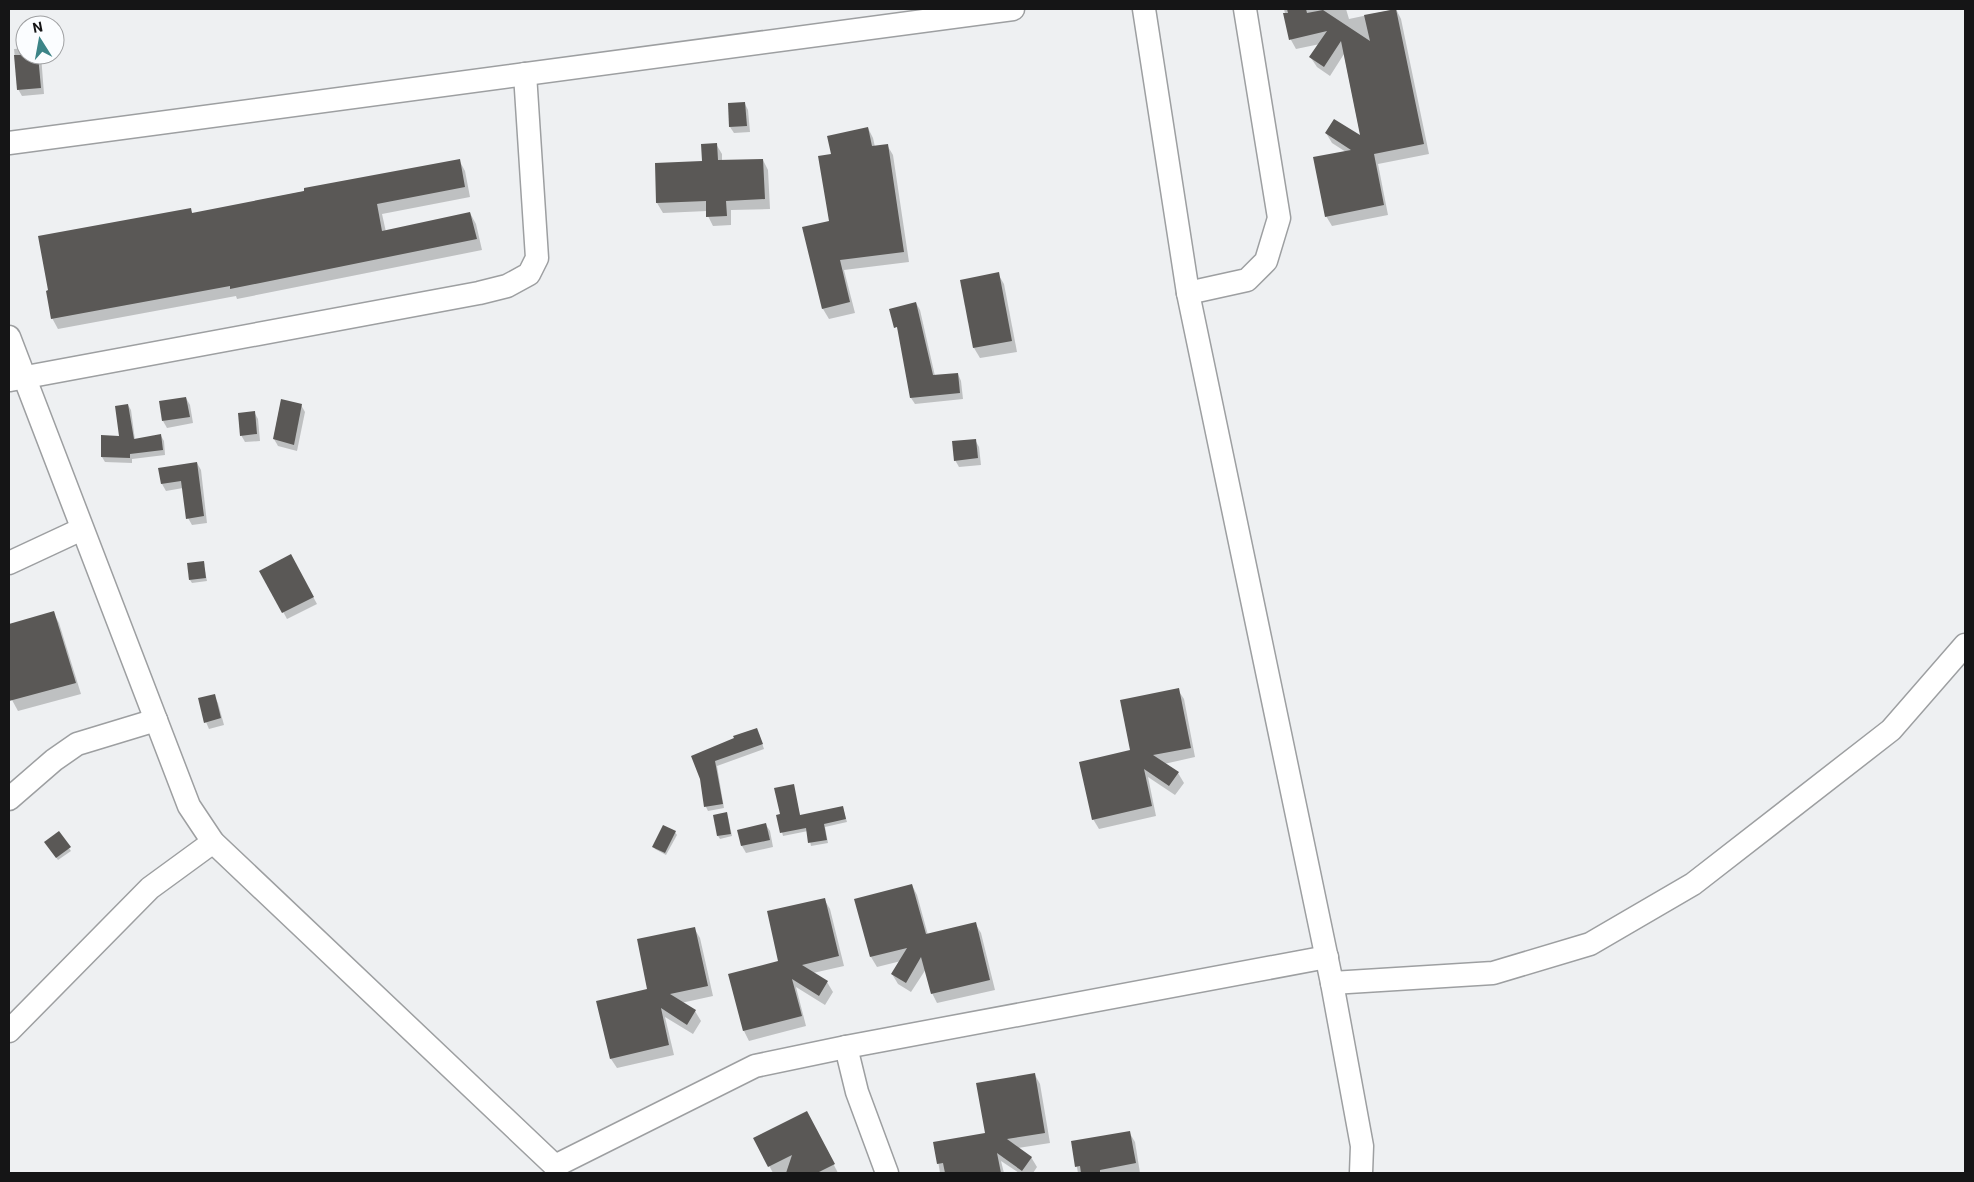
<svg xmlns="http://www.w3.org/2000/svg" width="1974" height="1182" font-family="Roboto,sans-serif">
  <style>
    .shadow { fill: #0003 }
    .building { fill: #5a5856 }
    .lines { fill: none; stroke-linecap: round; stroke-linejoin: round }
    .minor-casing { stroke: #9d9fa1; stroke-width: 25 }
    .minor { stroke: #fff; stroke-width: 22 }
  </style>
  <rect width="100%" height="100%" fill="#eef0f2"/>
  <!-- shadow -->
  <g class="shadow">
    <polygon points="1284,9 1346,9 1349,19 1396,9 1401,19 1429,154 1378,164 1388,215 1332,226 1326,216 1346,152 1332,143 1326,133 1361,138 1344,54 1330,76 1317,67 1311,58 1320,44 1296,49 1291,40"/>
    <polygon points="25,48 25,55 41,55 44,94 22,96 18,89 14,49"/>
    <polygon points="745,104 748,110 750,132 734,133 730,127"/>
    <polygon points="868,128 873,138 875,147 887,145 893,155 909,262 844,270 855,313 829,319 823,309 830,222 832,155"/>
    <polygon points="716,144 722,154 722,162 763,160 768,170 770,209 731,210 731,225 713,226 708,216 707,211 663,213 657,203 656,164 703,162"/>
    <polygon points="459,160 465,171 470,197 382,214 386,232 470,213 476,224 482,250 237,299 236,296 58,329 52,318 190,210 193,214"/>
    <polygon points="998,274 1004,284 1017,352 980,358 974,348 962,281"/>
    <polygon points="916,303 920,310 935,376 958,374 961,381 963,399 915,404 911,398 899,333 891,310"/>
    <polygon points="186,398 190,405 193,423 167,428 163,421"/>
    <polygon points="128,405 131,410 135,440 161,436 164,441 165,455 132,459 132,463 105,462 102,457 120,437"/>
    <polygon points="301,405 305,412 297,451 278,446 274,439"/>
    <polygon points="254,412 258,419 260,441 245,442 241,435"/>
    <polygon points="975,440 979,447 981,465 959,467 955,460"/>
    <polygon points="197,463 201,470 207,523 192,525 188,518 183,488 166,491 162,484 160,469"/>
    <polygon points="291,556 317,604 287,619 261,571"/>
    <polygon points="203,562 207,581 192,583 190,580"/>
    <polygon points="53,612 59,623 81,694 18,711 12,700 9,690 9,626"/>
    <polygon points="1178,690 1184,699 1195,757 1164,764 1178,773 1184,783 1175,795 1148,777 1156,816 1099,829 1093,819 1132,751"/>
    <polygon points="214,696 218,703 224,725 209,729 206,722"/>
    <polygon points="759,734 764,749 717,766 724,808 708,811 706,807 701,779 692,756"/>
    <polygon points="793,785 800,816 843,808 847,822 825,827 828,843 811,846 808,831 783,836 778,816 781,815"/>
    <polygon points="728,817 732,836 720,839 718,836"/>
    <polygon points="766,825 770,831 773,847 746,853 742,846 739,831"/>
    <polygon points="675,832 677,835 666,855 655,849 653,846"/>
    <polygon points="59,833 71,851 58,860 47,845"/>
    <polygon points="912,885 917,895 928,935 975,923 981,933 995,990 937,1003 932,993 926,969 911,992 898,984 892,974 901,961 877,967 871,957 856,900"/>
    <polygon points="824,899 830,909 844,966 813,973 827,982 833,992 825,1005 796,987 806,1026 749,1041 744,1031 729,975 780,962"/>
    <polygon points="694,928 700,938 713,996 681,1003 695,1011 701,1021 693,1034 665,1017 674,1055 617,1068 611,1059 649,990"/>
    <polygon points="1035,1075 1040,1084 1050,1143 1018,1148 1031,1157 1037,1167 1033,1173 1019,1173 1001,1161 1004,1173 940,1173 935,1143 986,1134"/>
    <polygon points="812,1122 838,1173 773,1173 755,1139"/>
    <polygon points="1129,1132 1135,1142 1140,1173 1078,1173 1072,1142"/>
  </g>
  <!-- building -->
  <g class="building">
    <polygon points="1287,9 1306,9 1307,13 1323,10 1370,41 1364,15 1396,9 1424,144 1374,154 1384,205 1325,217 1313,157 1351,150 1325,133 1334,119 1360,135 1341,41 1324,67 1309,57 1327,31 1289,40 1283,13 1288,13"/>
    <polygon points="14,55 38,55 41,88 17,90"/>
    <polygon points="745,102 747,126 729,127 728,103"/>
    <polygon points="868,127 872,146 888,144 904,252 840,260 850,302 822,309 802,227 829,221 818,156 831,154 827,136"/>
    <polygon points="717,143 718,160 763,159 765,199 726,201 727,216 706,217 706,201 656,203 655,163 702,161 701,144"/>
    <polygon points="460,159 465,187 377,204 382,231 470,212 477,239 230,289 230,286 51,319 46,291 48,290 38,236 191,208 192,213 304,191 304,188"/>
    <polygon points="999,272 1012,341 973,348 960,280"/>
    <polygon points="916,302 933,375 958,373 960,393 910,398 897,327 894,328 889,309"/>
    <polygon points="186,397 190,417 162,421 159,401"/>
    <polygon points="281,399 302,404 294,445 273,439"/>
    <polygon points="128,404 134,439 161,434 163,450 130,454 130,458 101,457 101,435 119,436 115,406"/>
    <polygon points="255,411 257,434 240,436 238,413"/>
    <polygon points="976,439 978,458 954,461 952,441"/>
    <polygon points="197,462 204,516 186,519 181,481 161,484 158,468"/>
    <polygon points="291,554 314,597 282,613 259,571"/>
    <polygon points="204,561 206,578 189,580 187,563"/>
    <polygon points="54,611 76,683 9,701 9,624"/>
    <polygon points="1179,688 1191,748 1153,755 1179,772 1169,786 1144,769 1152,806 1092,820 1079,762 1130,750 1120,700"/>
    <polygon points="215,694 221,718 204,723 198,698"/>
    <polygon points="757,728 763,744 715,761 723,804 704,807 700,779 691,756 734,738 733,736"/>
    <polygon points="794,784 800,815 843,806 846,819 824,824 827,840 808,843 806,828 780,833 776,815 780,814 774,788"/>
    <polygon points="727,812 731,834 717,836 713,815"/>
    <polygon points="766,823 770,840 741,846 737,830"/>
    <polygon points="663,825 676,831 665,853 652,847"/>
    <polygon points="59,831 71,847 56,858 44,842"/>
    <polygon points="912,884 926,934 976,922 990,980 931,994 921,957 906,983 891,974 907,948 870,957 854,899"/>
    <polygon points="825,898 839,956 802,965 828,981 819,996 792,979 802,1016 743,1031 728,974 778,961 767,911"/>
    <polygon points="695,927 708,986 670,994 696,1010 687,1025 661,1008 669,1045 610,1059 596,1001 647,989 637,939"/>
    <polygon points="1035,1073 1045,1133 1007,1139 1032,1157 1022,1171 997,1153 1001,1173 945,1173 943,1163 937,1164 933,1142 985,1133 976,1083"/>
    <polygon points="807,1111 835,1164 817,1173 786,1173 792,1155 768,1167 753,1138"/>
    <polygon points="1130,1131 1136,1163 1100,1170 1100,1173 1081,1173 1080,1166 1075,1167 1071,1141"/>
  </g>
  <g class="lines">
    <!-- minor casing -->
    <g class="minor-casing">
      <g id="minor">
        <polyline points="1144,9 1188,293 1332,983 1362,1146 1361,1173"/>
        <polyline points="9,143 1013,9"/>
        <polyline points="1188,293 1247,280 1266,261 1279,218 1245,9"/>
        <polyline points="9,337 189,806 213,842 555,1166 755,1066 846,1047 1327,957"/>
        <polyline points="10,380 479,293 507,286 529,274 537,258 525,74"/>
        <polyline points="9,563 82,529"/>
        <polyline points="9,799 54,760 77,744 156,720"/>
        <polyline points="1332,983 1493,973 1590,944 1693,884 1891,730 1965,645"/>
        <polyline points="9,1031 150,888 213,842"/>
        <polyline points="846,1047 857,1092 887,1173"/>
      </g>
    </g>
    <!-- minor -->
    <use href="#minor" class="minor"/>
  </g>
  <!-- border -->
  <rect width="1974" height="1182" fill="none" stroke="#151516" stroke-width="20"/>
  <!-- north arrow -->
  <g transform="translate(40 40) rotate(349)"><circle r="24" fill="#fbfdff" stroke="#9fa0a2"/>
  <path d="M0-4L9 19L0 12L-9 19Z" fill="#3c8487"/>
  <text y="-8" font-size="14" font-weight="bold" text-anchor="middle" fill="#151516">N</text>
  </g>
</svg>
